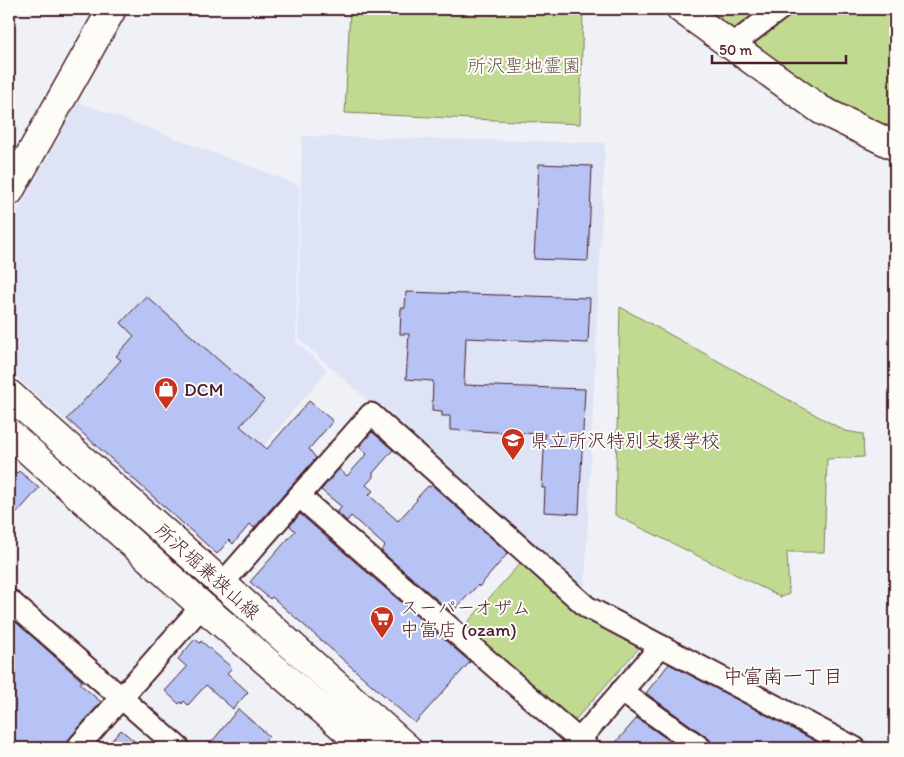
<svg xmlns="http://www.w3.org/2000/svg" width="904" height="757" font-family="Itim,'Klee One',sans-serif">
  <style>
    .built { fill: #dee3f5 }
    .green { fill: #c1da91; stroke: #867c5e }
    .building { fill: #b6c3f4; stroke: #4a1f2b }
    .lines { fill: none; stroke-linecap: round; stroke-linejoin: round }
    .street-casing { stroke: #4a1f2b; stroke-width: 25 }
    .secondary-casing { stroke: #4a1f2b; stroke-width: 31 }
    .street { stroke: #fdfcf7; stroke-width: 21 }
    .secondary { stroke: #fdfcf7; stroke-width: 28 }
    .labels { text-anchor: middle; stroke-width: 4; stroke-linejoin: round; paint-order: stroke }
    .park-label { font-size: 19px; fill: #6e574a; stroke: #fdfcf7 }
    .poi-label { font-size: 19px; fill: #4a1f2b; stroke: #fdfcf7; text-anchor: start }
    .street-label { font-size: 19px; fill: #4a1f2b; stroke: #fdfcf7 }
    .neighbourhood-label { font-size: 20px; fill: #4a1f2b; stroke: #fdfcf7 }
  </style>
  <rect width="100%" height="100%" fill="#eff1f6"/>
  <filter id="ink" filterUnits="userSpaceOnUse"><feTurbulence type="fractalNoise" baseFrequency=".02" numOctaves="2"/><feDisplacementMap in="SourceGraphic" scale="10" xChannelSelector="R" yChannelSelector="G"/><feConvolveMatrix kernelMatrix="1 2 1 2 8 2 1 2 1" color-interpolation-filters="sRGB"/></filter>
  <g filter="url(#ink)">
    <!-- built -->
    <g class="built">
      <polygon points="78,102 299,185 296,342 327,370 192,534 9,370 9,227"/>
      <polygon points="302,136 605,143 585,585 580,590 298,338"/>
    </g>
    <!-- green -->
    <g class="green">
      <polygon points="350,9 583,9 580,124 345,113"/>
      <polygon points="695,9 895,9 895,140 841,117"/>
      <polygon points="620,307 845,431 863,434 864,457 827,459 824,552 787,552 789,594 781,597 615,515"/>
      <polygon points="522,561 638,640 639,648 574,721 569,721 468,631 467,623"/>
    </g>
    <!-- building -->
    <g class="building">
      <polygon points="539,164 592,166 588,261 534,259"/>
      <polygon points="406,292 590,298 588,343 466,338 464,385 585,389 579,514 544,512 545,488 542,488 545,434 450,430 450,416 442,416 442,412 432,411 433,381 406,379 409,334 400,334 401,308 405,308"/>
      <polygon points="146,296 264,400 240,426 267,449 309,401 333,421 309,449 316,458 254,528 250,524 233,544 229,540 217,554 67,419 121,360 116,356 134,336 121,323"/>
      <polygon points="372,432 393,450 373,473 373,477 366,485 373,491 369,495 379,504 398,521 417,500 416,499 428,486 430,487 432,485 508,553 479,587 478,585 455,609 453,608 450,611 381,551 385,546 351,516 347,521 337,512 342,507 321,490 339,469 347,476 367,454 359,447"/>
      <polygon points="9,466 17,473 19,471 39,488 9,522"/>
      <polygon points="300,514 470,662 415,723 272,597 270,599 250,582 295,531 290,526"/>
      <polygon points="9,616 82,681 80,684 101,702 68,740 65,748 9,748"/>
      <polygon points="195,639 200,643 201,641 232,668 227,673 248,692 233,709 206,685 188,705 184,701 182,704 181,702 179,704 165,691 187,667 178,659"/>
      <polygon points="669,664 829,748 713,748 712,742 708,738 646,693"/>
      <polygon points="238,709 269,736 258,748 207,748"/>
      <polygon points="637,718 680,748 611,748"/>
      <polygon points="121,730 143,748 105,748"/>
    </g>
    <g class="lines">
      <!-- street casing -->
      <g class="street-casing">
        <g id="street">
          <polyline points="731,46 780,9"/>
          <polyline points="299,496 588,748"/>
          <polyline points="222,584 371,414 587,607 855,748"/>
          <polyline points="9,600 179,748"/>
          <polyline points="621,691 701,748"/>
          <polyline points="77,748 202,606"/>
          <polyline points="572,748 661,646"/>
        </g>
      </g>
      <!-- secondary casing -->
      <g class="secondary-casing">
        <g id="secondary">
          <polyline points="681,9 821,110 895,146"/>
          <polyline points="9,192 112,9"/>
          <polyline points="9,394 407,748"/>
          <polyline points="9,433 202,606 367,748"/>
        </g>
      </g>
      <!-- street -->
      <use href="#street" class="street"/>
      <!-- secondary -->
      <use href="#secondary" class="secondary"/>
    </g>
  </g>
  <!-- icons -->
  <defs>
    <g id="shop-pin" transform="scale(1.25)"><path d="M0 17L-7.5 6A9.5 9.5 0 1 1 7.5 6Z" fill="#c8321e" stroke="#fdfcf7"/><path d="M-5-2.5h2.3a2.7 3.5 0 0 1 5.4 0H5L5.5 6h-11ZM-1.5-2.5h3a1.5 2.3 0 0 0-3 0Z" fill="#fff"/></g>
    <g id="school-pin" transform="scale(1.25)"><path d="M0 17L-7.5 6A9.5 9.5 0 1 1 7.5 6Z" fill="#c8321e" stroke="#fdfcf7"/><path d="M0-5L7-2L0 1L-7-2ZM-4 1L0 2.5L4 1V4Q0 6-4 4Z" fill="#fff"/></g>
    <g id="supermarket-pin" transform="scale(1.25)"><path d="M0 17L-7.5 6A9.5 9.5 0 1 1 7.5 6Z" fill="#c8321e" stroke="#fdfcf7"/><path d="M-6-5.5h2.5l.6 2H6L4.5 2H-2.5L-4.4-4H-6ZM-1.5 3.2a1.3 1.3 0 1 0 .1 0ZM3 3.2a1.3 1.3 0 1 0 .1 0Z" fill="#fff"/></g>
  </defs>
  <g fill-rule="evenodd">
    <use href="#shop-pin" x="166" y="389"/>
    <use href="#school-pin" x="513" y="440"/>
    <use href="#supermarket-pin" x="382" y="618"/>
  </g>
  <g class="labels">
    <!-- park labels -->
    <g class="park-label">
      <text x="524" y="72">所沢聖地霊園</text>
    </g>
    <!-- poi labels -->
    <g class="poi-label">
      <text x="184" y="396">DCM</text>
      <text x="530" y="447">県立所沢特別支援学校</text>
      <text x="400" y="614">スーパーオザム<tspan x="400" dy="22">中富店 (ozam)</tspan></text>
    </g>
    <!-- street labels -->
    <g class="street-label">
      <text transform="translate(208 571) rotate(42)" y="7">所沢堀兼狭山線</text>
    </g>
    <!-- neighbourhood labels -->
    <g class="neighbourhood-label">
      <text x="783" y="683">中富南一丁目</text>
    </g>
  </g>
  <!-- margin -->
  <rect width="904" height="757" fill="none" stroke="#fdfcf7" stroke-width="30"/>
  <rect x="15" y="15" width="874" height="727" fill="none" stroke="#4a1f2b" stroke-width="2" filter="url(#ink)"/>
  <!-- scale -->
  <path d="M712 55v8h134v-8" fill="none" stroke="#4a1f2b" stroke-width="2.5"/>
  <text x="719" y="55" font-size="15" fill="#4a1f2b" stroke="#fdfcf7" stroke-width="4" paint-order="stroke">50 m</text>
</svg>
